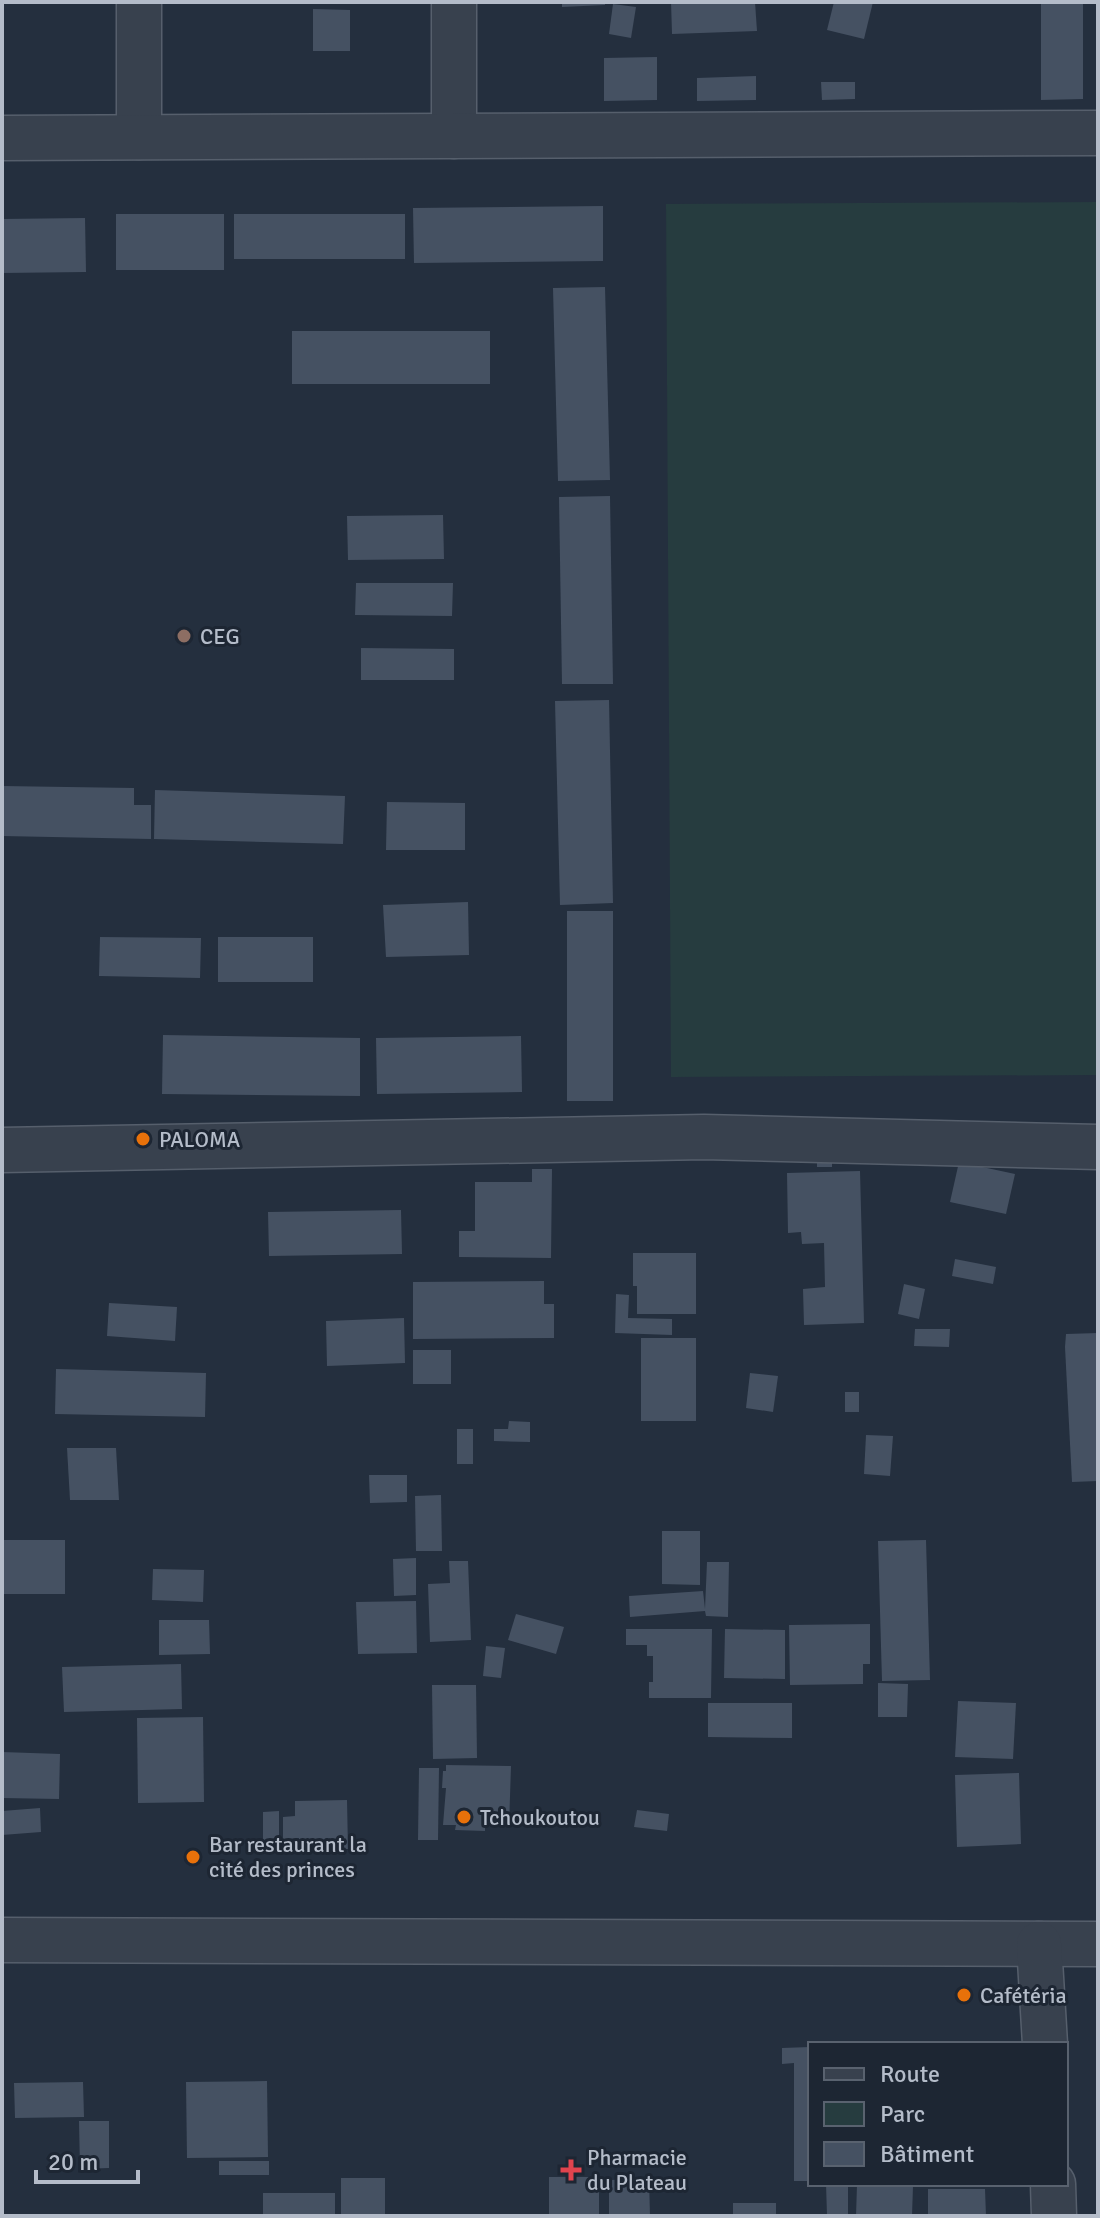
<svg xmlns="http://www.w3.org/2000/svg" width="1100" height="2218" font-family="Signika,sans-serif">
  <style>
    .green { fill: #263c3f }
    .building { fill: #455162 }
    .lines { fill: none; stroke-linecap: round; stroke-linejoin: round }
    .minor-casing { stroke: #565f6c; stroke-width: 47 }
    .minor { stroke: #38414e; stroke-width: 44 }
    .education-dot { fill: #8d6e63; stroke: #1d2633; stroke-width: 3 }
    .food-dot { fill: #e8710a; stroke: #1d2633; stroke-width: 3 }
    .health-dot { fill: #e0444e; stroke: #1d2633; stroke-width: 3 }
    .labels { text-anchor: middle; stroke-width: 6; stroke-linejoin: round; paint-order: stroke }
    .poi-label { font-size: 22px; fill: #b4bcc9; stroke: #1d2633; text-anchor: start }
  </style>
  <rect width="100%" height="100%" fill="#242f3e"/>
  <!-- green -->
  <polygon class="green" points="1098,202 1098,1075 671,1077 666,204"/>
  <!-- building -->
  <g class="building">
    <polygon points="562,2 605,2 605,5 562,7"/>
    <polygon points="671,2 755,2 757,31 672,34"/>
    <polygon points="834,2 873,2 864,39 827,30"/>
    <polygon points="1041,2 1083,2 1083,99 1041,100"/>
    <polygon points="613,4 636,7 631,38 609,34"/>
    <polygon points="313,9 350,10 350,51 313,51"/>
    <polygon points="657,57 657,100 604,101 604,58"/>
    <polygon points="756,76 756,100 697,101 697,78"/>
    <polygon points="821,82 855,82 855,99 822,100"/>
    <polygon points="603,206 603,261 414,263 413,208"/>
    <rect x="116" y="214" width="108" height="56"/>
    <rect x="234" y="214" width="171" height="45"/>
    <polygon points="85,218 86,272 2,273 2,219"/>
    <polygon points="605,287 610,480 558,481 553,288"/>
    <rect x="292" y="331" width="198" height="53"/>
    <polygon points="610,496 613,684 562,684 559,497"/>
    <polygon points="443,515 444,559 348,560 347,516"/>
    <polygon points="356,583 453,583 452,616 355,615"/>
    <polygon points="361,648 454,649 454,680 361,680"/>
    <polygon points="609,700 613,903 560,905 555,701"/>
    <polygon points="2,786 134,788 134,805 151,805 151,839 2,836"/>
    <polygon points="155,790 345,796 343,844 154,839"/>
    <polygon points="387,802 465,803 465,850 386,850"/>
    <polygon points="468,902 469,955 386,957 383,905"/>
    <rect x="567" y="911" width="46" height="190"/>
    <polygon points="100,937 201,938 200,978 99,976"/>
    <rect x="218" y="937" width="95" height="45"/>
    <polygon points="163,1035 360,1038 360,1096 162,1094"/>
    <polygon points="521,1036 522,1092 377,1094 376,1038"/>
    <rect x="817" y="1154" width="15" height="13"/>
    <polygon points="959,1162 1015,1174 1006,1214 950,1202"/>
    <polygon points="532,1169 552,1169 551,1258 459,1257 459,1231 475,1231 475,1182 532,1182"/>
    <polygon points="860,1171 864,1323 804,1325 803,1289 825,1287 824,1243 802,1244 801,1232 788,1233 787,1173"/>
    <polygon points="401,1210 402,1254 269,1256 268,1212"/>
    <polygon points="633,1253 696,1253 696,1314 637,1314 637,1286 633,1286"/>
    <polygon points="955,1259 996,1267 993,1284 952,1276"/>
    <polygon points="544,1281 544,1304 554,1304 554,1338 413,1339 413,1282"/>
    <polygon points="904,1284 925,1289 919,1319 898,1314"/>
    <polygon points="616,1294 629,1295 628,1318 672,1319 672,1335 615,1333"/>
    <polygon points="109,1303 177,1307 175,1341 107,1336"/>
    <polygon points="404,1318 405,1363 327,1366 326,1321"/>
    <polygon points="915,1329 950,1329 949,1347 914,1346"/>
    <polygon points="1098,1333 1098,1481 1072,1482 1065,1347 1066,1334"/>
    <rect x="641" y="1338" width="55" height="83"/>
    <rect x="413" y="1350" width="38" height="34"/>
    <polygon points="56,1369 206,1373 205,1417 55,1414"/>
    <polygon points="750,1373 778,1376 773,1412 746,1408"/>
    <rect x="845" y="1392" width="14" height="20"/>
    <polygon points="509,1421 530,1422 530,1442 494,1441 494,1429 508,1429"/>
    <rect x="457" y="1429" width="16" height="35"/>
    <polygon points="866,1435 893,1436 890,1476 864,1474"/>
    <polygon points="67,1448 116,1448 119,1500 70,1500"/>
    <polygon points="369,1475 407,1475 407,1502 370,1503"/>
    <polygon points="441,1495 442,1551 416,1551 415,1496"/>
    <polygon points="662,1531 700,1531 700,1585 662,1584"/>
    <rect x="2" y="1540" width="63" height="54"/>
    <polygon points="926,1540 930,1680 882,1681 878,1541"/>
    <polygon points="416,1558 416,1595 394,1596 393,1559"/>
    <polygon points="449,1561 468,1561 471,1640 430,1642 428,1584 450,1583"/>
    <polygon points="707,1562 729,1562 728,1617 706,1616 705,1611 630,1617 629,1596 703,1591 705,1609"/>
    <polygon points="153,1569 204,1570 203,1602 152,1600"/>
    <polygon points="416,1601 417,1653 358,1654 356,1602"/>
    <polygon points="516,1614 564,1627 556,1654 508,1640"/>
    <polygon points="159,1620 209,1620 210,1654 159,1655"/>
    <polygon points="870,1624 870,1664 863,1664 863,1684 790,1685 789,1625"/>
    <polygon points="626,1629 712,1629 711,1698 649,1698 649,1682 653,1682 653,1656 647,1656 647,1645 626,1645"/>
    <polygon points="725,1629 785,1630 785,1679 724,1678"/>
    <polygon points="486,1646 505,1648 501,1678 483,1676"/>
    <polygon points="181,1664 182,1709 64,1712 62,1667"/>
    <polygon points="878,1683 908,1684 907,1717 878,1717"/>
    <polygon points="432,1685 476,1685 477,1758 433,1759"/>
    <polygon points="958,1701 1016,1703 1013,1759 955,1757"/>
    <polygon points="708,1703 792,1703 792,1738 708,1737"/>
    <polygon points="203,1717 204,1802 138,1803 137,1718"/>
    <polygon points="2,1752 60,1754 59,1799 2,1798"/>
    <polygon points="446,1765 511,1766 509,1827 485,1826 485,1831 455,1830 456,1825 443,1825 446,1788 442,1788 443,1771 446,1771"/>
    <polygon points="419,1768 439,1768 438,1840 418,1840"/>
    <polygon points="1019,1773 1021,1844 957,1847 955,1775"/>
    <polygon points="347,1800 348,1849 299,1850 299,1838 283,1839 283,1817 295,1816 295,1801"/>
    <polygon points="40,1808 41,1832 2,1835 2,1811"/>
    <polygon points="637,1810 669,1814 667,1831 634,1827"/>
    <polygon points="279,1811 279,1848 263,1848 263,1812"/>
    <polygon points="810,2047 810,2181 794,2181 794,2063 782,2064 782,2048"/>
    <polygon points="267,2081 268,2157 187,2158 186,2082"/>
    <polygon points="83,2082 84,2117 15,2118 14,2083"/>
    <polygon points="79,2121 109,2121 109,2168 80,2169"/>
    <rect x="219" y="2161" width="50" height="14"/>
    <rect x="549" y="2177" width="50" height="39"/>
    <rect x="341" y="2178" width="44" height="38"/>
    <polygon points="649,2179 650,2216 609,2216 609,2180"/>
    <polygon points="826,2184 848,2184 848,2216 827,2216"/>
    <polygon points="857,2184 913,2186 912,2216 856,2216"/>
    <polygon points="928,2189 985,2189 986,2216 928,2216"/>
    <rect x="263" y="2193" width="72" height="23"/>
    <rect x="733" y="2203" width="43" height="13"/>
  </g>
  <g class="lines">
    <!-- minor casing -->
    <g class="minor-casing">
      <g id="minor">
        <polyline points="139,2 139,137"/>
        <polyline points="454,2 454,136"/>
        <polyline points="2,138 1098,133"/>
        <polyline points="2,1150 704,1137 1098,1147"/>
        <polyline points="2,1940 1098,1944"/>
        <polyline points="1039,1944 1045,2044"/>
        <polyline points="1053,2184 1054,2216"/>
      </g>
    </g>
    <!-- minor -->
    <use href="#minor" class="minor"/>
  </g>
  <!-- markers -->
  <circle class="education-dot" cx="184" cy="636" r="8"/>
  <g class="food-dot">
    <circle cx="143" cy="1139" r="8"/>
    <circle cx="464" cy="1817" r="8"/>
    <circle cx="193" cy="1857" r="8"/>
    <circle cx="964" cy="1995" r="8"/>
  </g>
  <path class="health-dot" d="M567 2158h8v8h8v8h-8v8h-8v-8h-8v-8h8z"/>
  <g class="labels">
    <!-- poi labels -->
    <g class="poi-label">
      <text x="200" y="644">CEG</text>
      <text x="159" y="1147">PALOMA</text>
      <text x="480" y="1825">Tchoukoutou</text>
      <text x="209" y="1852">Bar restaurant la<tspan x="209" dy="25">cité des princes</tspan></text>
      <text x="980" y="2003">Cafétéria</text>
      <text x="587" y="2165">Pharmacie<tspan x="587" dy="25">du Plateau</tspan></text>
    </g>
  </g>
  <!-- border -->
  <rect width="1100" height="2218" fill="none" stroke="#b4bcc9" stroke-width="8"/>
  <!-- legend -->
  <rect x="808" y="2042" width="260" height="144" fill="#1d2633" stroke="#59626f" stroke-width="2"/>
  <rect x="824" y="2068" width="40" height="12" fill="#38414e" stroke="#59626f" stroke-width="2"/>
  <text x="880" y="2082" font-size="24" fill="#b4bcc9">Route</text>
  <rect x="824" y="2102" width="40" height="24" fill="#263c3f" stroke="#59626f" stroke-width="2"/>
  <text x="880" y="2122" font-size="24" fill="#b4bcc9">Parc</text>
  <rect x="824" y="2142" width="40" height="24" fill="#455162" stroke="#59626f" stroke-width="2"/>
  <text x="880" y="2162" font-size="24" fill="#b4bcc9">Bâtiment</text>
  <!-- scale -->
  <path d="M36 2170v12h102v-12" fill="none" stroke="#b4bcc9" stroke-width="4"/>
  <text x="48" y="2170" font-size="24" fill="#b4bcc9" stroke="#1d2633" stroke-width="6" paint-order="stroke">20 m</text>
</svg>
